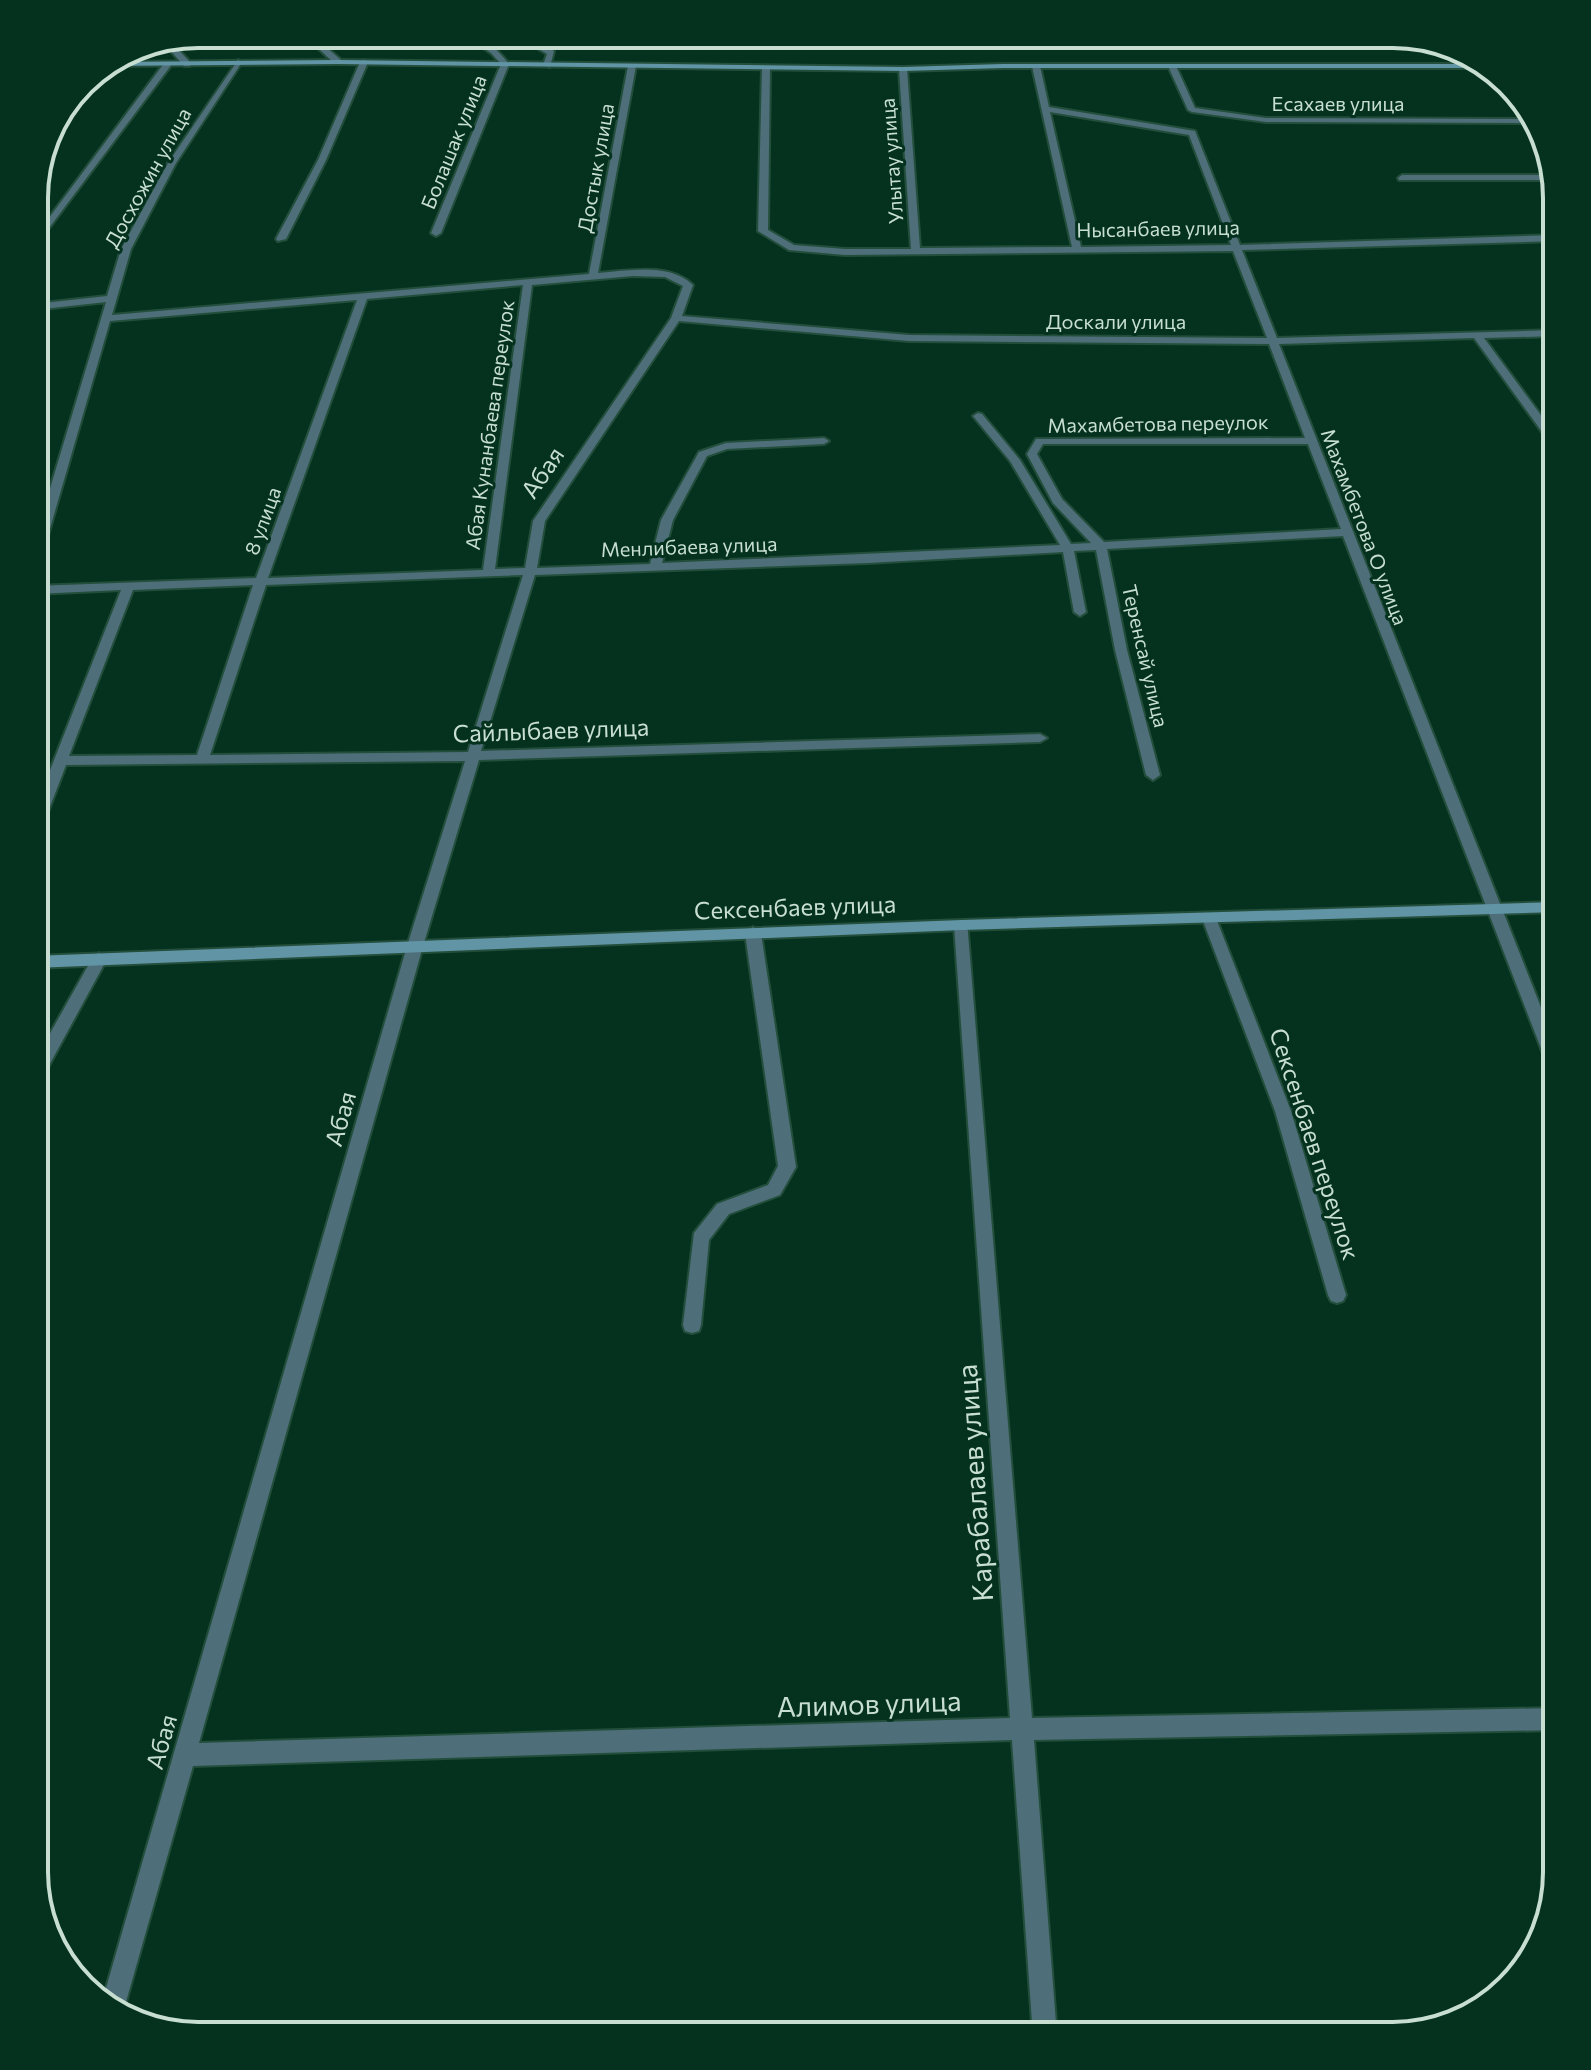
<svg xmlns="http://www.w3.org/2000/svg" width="1591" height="2070" font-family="Commissioner,sans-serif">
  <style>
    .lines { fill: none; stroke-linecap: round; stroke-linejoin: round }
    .street-casing { stroke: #234e3b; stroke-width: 4 }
    .secondary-casing { stroke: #234e3b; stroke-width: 4 }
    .street { fill: #4e6e79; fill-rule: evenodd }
    .secondary { fill: #6195a6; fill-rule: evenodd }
    .labels { text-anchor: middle; stroke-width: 6; stroke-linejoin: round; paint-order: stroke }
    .far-street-label { font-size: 20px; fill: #c7ded1; stroke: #04321f }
    .street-label { font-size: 24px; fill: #c7ded1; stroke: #04321f }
    .near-street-label { font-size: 28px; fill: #c7ded1; stroke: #04321f }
    .rim { fill: none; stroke: #c7ded1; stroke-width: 4 }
  </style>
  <rect width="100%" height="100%" fill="#04321f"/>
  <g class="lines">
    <!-- street casing -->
    <g class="street-casing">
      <g id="street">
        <polygon points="303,34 311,34 341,60 341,64 335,64"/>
        <path d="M463 34C482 34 498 50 509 64L441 233 436 236 431 233 501 64 491 53Z"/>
        <polygon points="514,34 523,34 554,51 550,67 543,65 547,54"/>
        <polygon points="169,40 190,62 190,66 184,66 162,41"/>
        <path d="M238 60 242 62 176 163 131 249 112 315 589 274 628 66 632 64 636 66 598 273C629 271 668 262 693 285L682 316 909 335 1267 338 1233 251 845 255 789 250 758 231 762 68 766 66 770 68 768 230 794 245 845 249H911L899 69 903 67 907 69 920 248 1072 247 1032 66 1036 64 1040 66 1049 107 1195 131 1240 245 1557 235V241L1242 250 1277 338 1557 330V336L1484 338 1557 437V448L1553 447 1474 338 1279 344 1557 1048V1075L1551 1074 1549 1069 1343 536 1107 549 1127 650 1160 775 1153 780 1146 775 1115 650 1096 550 1074 551 1086 612 1080 616 1074 612 1063 552 868 563 535 575 481 751 1040 734 1047 738 1040 742 479 760 423 946 199 1743 1010 1718 954 925 962 920 967 921 1032 1718 1557 1708V1730L1034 1740 1057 2036H1033L1012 1740 193 1766 122 2016 116 2014 102 2002 407 946 465 761 66 765 41 830 34 835V811L121 590 34 594V586L256 578 357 300 110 321 40 563 34 566V542L106 302 34 310V304L107 296 121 249 168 163ZM1050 112 1189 135 1231 245 1081 247ZM633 276 665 277 683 286 671 318 533 521 525 568 495 569 532 285ZM523 285 483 570 268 578 367 299ZM679 321 909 341 1269 344 1305 438 1036 439 1027 454 1053 503 1091 543 1071 544 1020 460 982 414 978 413 973 416 1010 461 1060 545 662 563 673 520 707 456 727 449 824 444 829 441 824 438 726 443 699 452 661 520 650 564 537 568 545 521ZM1043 444H1308L1341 529 1104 542 1062 499 1037 454ZM523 575 468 752 210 755 266 585ZM253 585 197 755 69 756 133 590Z"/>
        <polygon points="364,60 368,62 326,160 286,239 278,241 276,239 318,160 360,62"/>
        <polygon points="165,62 172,64 34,248 34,238"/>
        <polygon points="1172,64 1176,66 1195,108 1266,118 1533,119 1535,123 1266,122 1192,112 1188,110 1168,66"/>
        <polygon points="1402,175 1550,175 1552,180 1399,180 1398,178"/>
        <polygon points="1209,913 1216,918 1291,1111 1346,1295 1343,1301 1337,1303 1331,1301 1328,1295 1275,1111 1202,918"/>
        <polygon points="753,927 761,933 796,1167 780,1195 729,1214 709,1240 701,1325 699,1331 692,1333 685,1331 683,1325 694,1233 717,1204 768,1185 778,1166 745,933"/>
        <polygon points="99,953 107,959 40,1082 34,1083 34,1062 94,955"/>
      </g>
    </g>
    <!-- secondary casing -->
    <g class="secondary-casing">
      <g id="secondary">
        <polygon points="338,60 903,67 1003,64 1484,64 1488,68 1003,68 903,71 338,64 104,66 111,62"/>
        <polygon points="1557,902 1557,912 962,930 34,968 34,956 962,920"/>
      </g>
    </g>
    <!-- street -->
    <use href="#street" class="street"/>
    <!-- secondary -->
    <use href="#secondary" class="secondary"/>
  </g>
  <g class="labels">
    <!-- far-street labels -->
    <g class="far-street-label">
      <text x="1338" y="111">Есахаев улица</text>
      <text transform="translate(454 142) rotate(-68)" y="7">Болашак улица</text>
      <text transform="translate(892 161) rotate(-94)" y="7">Улытау улица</text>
      <text transform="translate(596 168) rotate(-80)" y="7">Достык улица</text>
      <text transform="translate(148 178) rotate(-61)" y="7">Досхожин улица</text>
      <text transform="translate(1158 229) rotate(-1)" y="7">Нысанбаев улица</text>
      <text x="1116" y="329">Доскали улица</text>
      <text transform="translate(1158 424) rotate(-1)" y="7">Махамбетова переулок</text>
      <text transform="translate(490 425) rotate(-82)" y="7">Абая Кунанбаева переулок</text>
      <text transform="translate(263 521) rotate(-70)" y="7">8 улица</text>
      <text transform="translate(1364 527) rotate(69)" y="7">Махамбетова О улица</text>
      <text transform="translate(689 547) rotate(-2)" y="7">Менлибаева улица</text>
      <text transform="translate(1145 656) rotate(77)" y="7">Теренсай улица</text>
    </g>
    <!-- street labels -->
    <g class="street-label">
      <text transform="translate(543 473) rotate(-56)" y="8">Абая</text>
      <text transform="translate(551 731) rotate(-2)" y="8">Сайлыбаев улица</text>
      <text transform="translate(795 908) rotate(-2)" y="8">Сексенбаев улица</text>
      <text transform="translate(341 1119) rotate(-74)" y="8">Абая</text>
      <text transform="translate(1314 1144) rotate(72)" y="8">Сексенбаев переулок</text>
      <text transform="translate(162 1742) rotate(-74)" y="8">Абая</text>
    </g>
    <!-- near-street labels -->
    <g class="near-street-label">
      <text transform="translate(975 1483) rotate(-94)" y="10">Карабалаев улица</text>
      <text transform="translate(869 1704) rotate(-2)" y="10">Алимов улица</text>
    </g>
  </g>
  <!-- crop -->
  <path d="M0 0H1591V2070H0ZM198 48H1393A150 150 0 0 1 1543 198V1872A150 150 0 0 1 1393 2022H198A150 150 0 0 1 48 1872V198A150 150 0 0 1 198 48Z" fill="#04321f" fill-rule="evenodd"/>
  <path class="rim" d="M198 48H1393A150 150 0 0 1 1543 198V1872A150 150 0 0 1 1393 2022H198A150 150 0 0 1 48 1872V198A150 150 0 0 1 198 48Z"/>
</svg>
